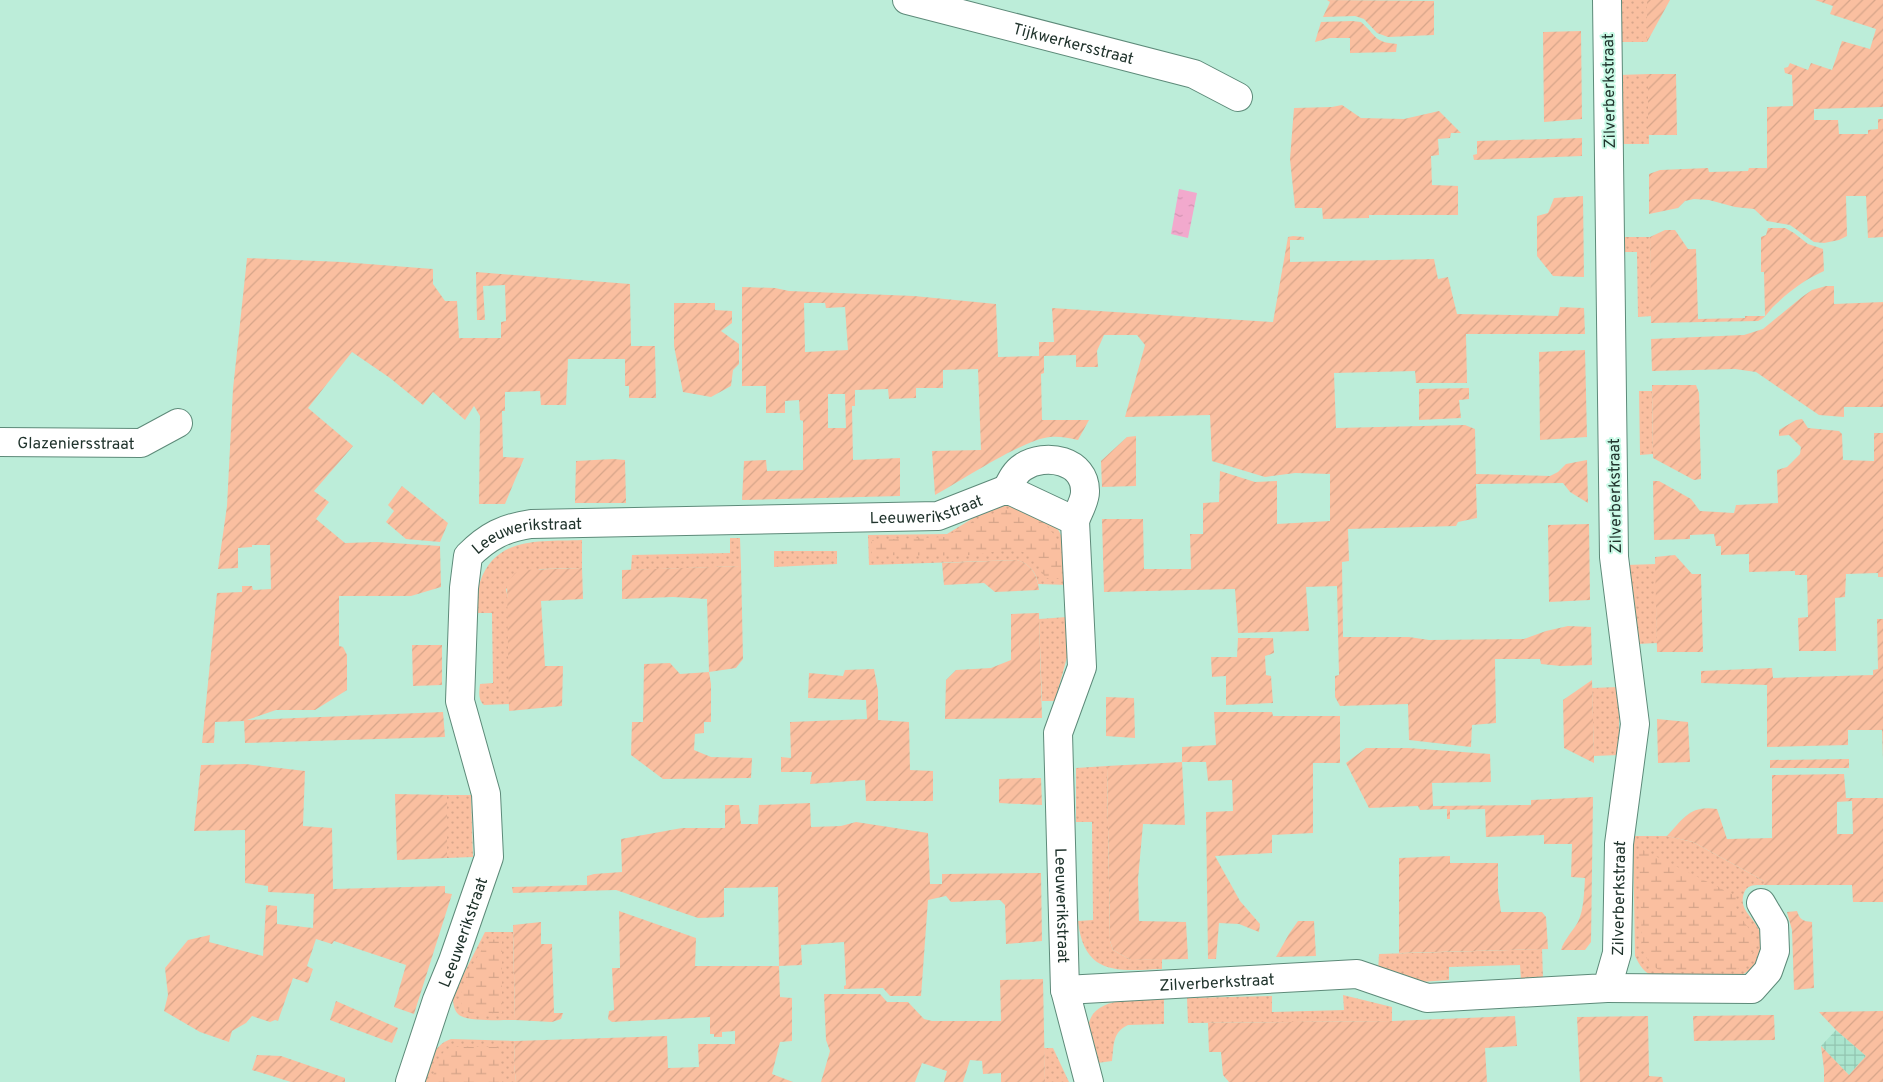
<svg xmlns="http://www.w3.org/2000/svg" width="1883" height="1082" font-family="Overpass,sans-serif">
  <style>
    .industrial { fill: url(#industrial-grid) }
    .grass { fill: url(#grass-dots) }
    .wetland { fill: url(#wetland-marsh) }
    .garden { fill: url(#garden-furrows); fill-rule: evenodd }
    .water { fill: url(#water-ripples) }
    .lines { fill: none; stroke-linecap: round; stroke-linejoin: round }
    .minor-casing { stroke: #5d8a79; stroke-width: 30 }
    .minor { stroke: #fff; stroke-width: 28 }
    .labels { text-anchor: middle; stroke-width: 4; stroke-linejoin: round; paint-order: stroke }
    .street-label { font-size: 16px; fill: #20332c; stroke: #c9fae6 }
  </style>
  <defs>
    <pattern id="industrial-grid" width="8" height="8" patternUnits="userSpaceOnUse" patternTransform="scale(1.25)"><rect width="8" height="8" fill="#aae4cd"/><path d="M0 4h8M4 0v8" fill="none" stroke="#92c4b0"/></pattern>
    <pattern id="grass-dots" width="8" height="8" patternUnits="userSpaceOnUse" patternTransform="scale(1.25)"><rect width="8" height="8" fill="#fabfa0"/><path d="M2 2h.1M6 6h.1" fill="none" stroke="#d6a58a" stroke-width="1.8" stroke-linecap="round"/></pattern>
    <pattern id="wetland-marsh" width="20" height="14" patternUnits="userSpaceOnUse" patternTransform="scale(1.25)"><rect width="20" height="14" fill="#fabfa0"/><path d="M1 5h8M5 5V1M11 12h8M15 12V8" fill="none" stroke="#d6a58a"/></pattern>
    <pattern id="garden-furrows" width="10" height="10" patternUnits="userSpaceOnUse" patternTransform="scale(1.25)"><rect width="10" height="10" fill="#fabfa0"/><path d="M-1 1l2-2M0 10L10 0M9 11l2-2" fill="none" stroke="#d6a58a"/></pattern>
    <pattern id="water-ripples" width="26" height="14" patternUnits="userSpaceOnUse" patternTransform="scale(1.25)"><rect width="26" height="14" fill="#f2a9cd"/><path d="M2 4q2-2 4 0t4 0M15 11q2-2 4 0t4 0" fill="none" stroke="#cf92b0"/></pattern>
  </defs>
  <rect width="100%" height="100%" fill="#bcedd9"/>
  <!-- industrial -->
  <polygon class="industrial" points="1836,1030 1866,1056 1849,1075 1821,1046"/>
  <!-- grass -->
  <g class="grass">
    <polygon points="1618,0 1647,0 1647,42 1619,42"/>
    <polygon points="1648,74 1649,144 1620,144 1619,75"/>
    <polygon points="1621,237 1650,237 1652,316 1638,317 1637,252 1621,252"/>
    <polygon points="1639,391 1652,391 1653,454 1640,455"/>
    <path d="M1003 506H1025L1051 522 1059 531 1066 546 1068 585 1038 584C1036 571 1029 564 1017 560L869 565 868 535 947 534 988 509Z"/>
    <polygon points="730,538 740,538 741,566 631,570 632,555 730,553"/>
    <path d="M582 540V568L540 569 506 589 508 599 510 704 484 705C478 700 479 691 480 684L493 683 492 613H478C478 603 477 591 480 582 496 535 542 542 582 540Z"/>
    <polygon points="774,551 837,551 837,564 774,567"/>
    <polygon points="1656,564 1657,643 1638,644 1627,565"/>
    <polygon points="1067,617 1069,650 1055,701 1042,701 1039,619"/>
    <polygon points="1619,687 1619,755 1594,756 1592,688"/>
    <path d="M1107 766 1110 941 1113 950 1131 960 1162 959V969C1118 971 1084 976 1078 921L1093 920 1092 822H1076V768Z"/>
    <polygon points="447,795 471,795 473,857 447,858"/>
    <path d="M1633 836H1667L1693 842 1764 881V885C1756 885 1747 884 1744 893 1738 910 1754 917 1759 930 1767 949 1756 971 1737 977 1730 979 1721 978 1714 978 1694 978 1675 977 1655 977 1644 973 1640 966 1635 956Z"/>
    <path d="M485 932H513L515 1020C503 1020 465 1022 458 1014 453 1009 453 1001 453 995Z"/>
    <polygon points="1542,949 1543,979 1521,980 1520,965 1449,967 1449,980 1420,982 1378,972 1379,954"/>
    <polygon points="1343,995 1392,1007 1392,1021 1188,1023 1187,998 1272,996 1272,1012 1344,1010"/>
    <path d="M1164 999V1024L1128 1025C1112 1032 1114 1046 1112 1061L1097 1063C1094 1054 1088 1042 1088 1033 1086 994 1139 1000 1164 999Z"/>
    <path d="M451 1039 515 1041 514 1064 516 1082H424C430 1064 431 1046 451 1039Z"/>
    <polygon points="1044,1048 1053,1048 1069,1082 1045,1082"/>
  </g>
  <!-- wetland -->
  <g class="wetland">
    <path d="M1013 509C1049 517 1067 542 1061 578H1045C1041 567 1035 557 1023 552 1007 546 990 554 973 555 940 556 906 555 872 555V540L945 537 972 522 997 512Z"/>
    <path d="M1639 848 1736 896C1733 913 1743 918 1751 932 1760 949 1749 963 1734 971L1662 972 1649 963 1642 948Z"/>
    <path d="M502 939V1013C493 1013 479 1016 470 1013 444 1002 480 954 488 940Z"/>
    <path d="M452 1047H498L502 1082H431C436 1069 438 1051 452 1047Z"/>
  </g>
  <!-- garden -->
  <g class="garden">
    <polygon points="1327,0 1434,1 1434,35 1388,37 1377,33 1364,19 1355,16 1323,17 1330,2"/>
    <polygon points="1647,0 1670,0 1647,42"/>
    <polygon points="1815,0 1883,0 1883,107 1814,109 1814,120 1838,120 1839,134 1868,134 1868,130 1878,129 1878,119 1883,119 1883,237 1868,238 1866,196 1846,196 1847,236 1839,240 1824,243 1814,242 1790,225 1767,221 1754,209 1735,207 1709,200 1694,199 1685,201 1678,208 1649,214 1649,174 1660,170 1708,168 1709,172 1748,171 1749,168 1767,168 1767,107 1793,106 1792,75 1785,73 1784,68 1788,67 1790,63 1808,70 1811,63 1832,70 1842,41 1870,49 1876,29 1830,14 1833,6"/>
    <path d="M1352 21 1361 22C1377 36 1373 42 1397 44L1396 52 1350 53V38H1330L1315 42 1321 22Z"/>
    <polygon points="1581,31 1582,119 1544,122 1543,32"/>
    <polygon points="1648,74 1676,74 1677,135 1648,135"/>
    <polygon points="1342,105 1361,118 1404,119 1439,111 1461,133 1451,133 1450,138 1438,139 1439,155 1431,156 1432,185 1458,186 1458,215 1369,215 1369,218 1323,219 1322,208 1295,208 1290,159 1294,108 1332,107"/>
    <polygon points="1582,138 1582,156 1474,160 1473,155 1477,154 1477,141"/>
    <polygon points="1583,196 1584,277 1553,276 1537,256 1537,216 1548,213 1554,198"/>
    <path d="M1768 228H1785L1794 233 1808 244 1823 249 1824 271C1804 280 1791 290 1775 305 1768 311 1767 317 1758 321L1651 323 1650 237 1665 230H1675L1688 249H1696L1698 319 1745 318V316H1765L1764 272H1761V237L1766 235Z"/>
    <path d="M1293 236 1304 237V240H1290V262L1434 259 1438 279 1448 277 1457 314 1558 316 1560 307 1584 308 1585 334H1466L1467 383H1416L1415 371 1334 373 1336 428 1465 425 1475 429 1476 474 1550 476 1558 472 1566 464 1587 460 1588 503 1570 492 1563 483 1476 484 1477 518 1458 522 1456 526 1348 529 1349 561 1342 562 1343 637H1409L1429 640 1524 639 1546 631 1568 626 1591 627 1592 665 1561 666 1541 664 1540 659H1495L1496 723 1472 725 1471 747 1409 740 1408 704 1340 706 1335 697V676L1339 675 1337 586 1306 587 1309 631 1238 633 1235 589 1104 592 1102 519H1143L1144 569H1191L1190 534H1203V503L1219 502 1220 471 1255 482 1277 481V524L1330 521V474L1295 473 1265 477 1212 461 1210 415 1125 417 1145 345 1137 335H1104L1097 351 1098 367H1076V355L1044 356V373L1041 374 1042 420H1089L1078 440C1069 438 1059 436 1050 437 1024 439 961 481 935 495L932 451 981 450 978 369 943 370V388H916V398L889 399 888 389 855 390V406H852L853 460 900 458V496L742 500 744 461 766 460 767 471 803 470V421L800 420 799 400 785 401V413H766V386H742V287L775 288 789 291 914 296 996 304 998 357 1039 356V342H1054L1052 308 1273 322 1288 237ZM804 303H825L826 308 845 307 848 350 805 352ZM828 394H845L846 428H828Z"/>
    <polygon points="247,258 342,262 433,269 433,284 445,301 457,301 459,338 501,338 501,322 506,321 505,285 483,286 485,320 477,320 476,272 630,284 631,346 655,346 656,398 629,398 629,386 625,386 625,359 568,359 566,405 541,405 540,391 505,392 505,411 502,411 503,457 524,458 505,504 479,504 480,416 474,406 465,420 433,392 423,405 390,378 352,352 308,408 353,446 314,491 329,502 316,519 345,543 377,542 440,546 441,587 411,596 339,596 339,646 343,647 347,655 347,690 315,710 276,710 247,720 443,712 445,737 245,743 244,721 215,722 214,743 202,743 217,593 242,592 242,586 252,586 253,590 271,589 270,545 252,545 252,547 238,548 238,568 218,569 227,506 233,389"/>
    <polygon points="1826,286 1834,286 1834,304 1883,302 1883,407 1844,407 1844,417 1819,415 1756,372 1735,369 1652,371 1651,339 1744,335 1763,329 1802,297 1812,290"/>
    <polygon points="674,303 715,303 715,310 732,311 732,323 721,331 739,344 739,364 733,370 731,386 711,397 683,392 674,346"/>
    <polygon points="1585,350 1587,437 1540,440 1539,352"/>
    <polygon points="1652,385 1696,385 1699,393 1701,479 1694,480 1653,458"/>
    <polygon points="1469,388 1469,399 1459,400 1461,418 1419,420 1419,389"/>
    <polygon points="1802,419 1808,428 1839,431 1842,434 1843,460 1874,461 1874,433 1883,433 1883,577 1878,577 1878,573 1846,574 1845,597 1835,598 1836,651 1799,651 1798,618 1808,617 1807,575 1795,575 1795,571 1749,572 1749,554 1721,555 1721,546 1716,546 1714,534 1690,535 1690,539 1654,540 1653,481 1659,481 1691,499 1700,511 1734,513 1736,505 1778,503 1777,470 1787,467 1800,454 1801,447 1789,435 1779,436 1779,430 1796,420"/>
    <polygon points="1136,436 1136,486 1102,487 1101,461 1127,437"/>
    <polygon points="613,459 625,460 626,503 575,503 576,461"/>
    <polygon points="402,486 448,523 440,542 406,539 386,522 394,511 388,505"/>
    <polygon points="1589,524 1590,600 1549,602 1548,525"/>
    <polygon points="1675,555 1692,574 1701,574 1703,652 1657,652 1655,557"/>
    <path d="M1017 560C1032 565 1037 574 1039 590L995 592 984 583 944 585 942 563Z"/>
    <polygon points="741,566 743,659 736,668 709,672 711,684 711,722 704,722 704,733 695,734 694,750 711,757 752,758 751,778 663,779 631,755 632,722 643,722 644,664 670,663 680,674 709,672 707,599 673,597 622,599 622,570"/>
    <polygon points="582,568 583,599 541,601 545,666 563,666 562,706 509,711 507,583 515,573 524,570"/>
    <polygon points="1039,613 1042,718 945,719 946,680 956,670 991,668 1011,660 1011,614"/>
    <polygon points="1877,619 1883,619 1883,759 1882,730 1848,730 1848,745 1767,747 1767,685 1701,683 1701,671 1772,668 1773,678 1873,675 1873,670 1878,669"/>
    <polygon points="1238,638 1273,638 1274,653 1265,656 1266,675 1271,676 1273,703 1226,705 1226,676 1212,677 1211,657 1237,657"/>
    <polygon points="412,645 442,645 442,685 413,686"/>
    <polygon points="874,669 878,691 878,720 909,722 910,770 933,771 933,801 866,801 865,780 810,784 812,772 781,772 781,757 791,758 790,722 867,719 866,700 808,698 809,673 843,676 845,670"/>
    <polygon points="1592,680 1594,756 1594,763 1564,748 1563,700"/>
    <polygon points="1106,697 1134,698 1135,738 1106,736"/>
    <polygon points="1214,712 1272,712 1273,716 1340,716 1340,763 1313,763 1313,833 1272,835 1272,853 1215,856 1240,901 1260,924 1259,932 1239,924 1219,923 1216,959 1208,959 1206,812 1233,811 1232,780 1208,781 1206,762 1182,762 1185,825 1143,824 1138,879 1139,921 1186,922 1188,959 1131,960 1113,950 1110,941 1107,766 1182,762 1182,747 1216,745"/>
    <polygon points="1657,719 1688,722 1690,762 1658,763"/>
    <path d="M1366 748H1408L1490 754 1491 782 1432 783 1433 806 1531 805V800L1593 797 1591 942 1585 950H1561C1564 940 1572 932 1578 922 1584 909 1584 893 1585 878L1571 877 1572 844H1544V835L1486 837 1485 809 1450 810V819H1447V809L1420 810 1418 806 1369 808 1346 763Z"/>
    <polygon points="1849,759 1849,768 1770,768 1770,760"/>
    <polygon points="245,764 305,771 303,826 332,828 333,889 445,886 445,893 452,894 414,1014 394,1007 406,965 334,941 332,944 316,939 307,966 313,969 308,983 293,978 278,1021 275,1020 270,1022 252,1016 246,1023 232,1031 229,1042 200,1032 164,1011 168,995 165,968 188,940 210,935 209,942 263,956 266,905 277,906 277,924 313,928 314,894 268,892 268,886 245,883 245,830 194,831 201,765"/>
    <path d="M1844 774 1846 798H1883V902H1853L1852 885H1764V881L1693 842 1667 836C1684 818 1690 805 1717 809L1727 839 1772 838V775ZM1852 801 1853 834H1837V802Z"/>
    <polygon points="1041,778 1042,805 999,803 999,779"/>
    <polygon points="395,794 447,795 447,858 397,860"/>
    <polygon points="810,803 811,827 841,826 856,822 928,833 930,884 942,884 942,874 1041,873 1042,941 1006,944 1005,905 1000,900 951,902 946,896 928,900 921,996 890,996 883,988 844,989 844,986 846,985 844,942 801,945 802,965 779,966 780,997 792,998 792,1041 780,1042 772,1074 793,1082 516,1082 514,1064 515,1041 667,1036 668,1068 699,1067 698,1044 735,1044 735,1031 722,1032 722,1037 714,1037 714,1034 710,1034 710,1017 612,1022 608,1019 609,1011 614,1010 612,968 620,968 619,911 696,938 695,966 779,966 778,887 724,888 724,917 698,918 616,890 513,893 512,887 587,885 587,876 594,874 622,872 621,839 682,828 725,828 725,805 739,805 741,824 758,824 759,805"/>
    <polygon points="1450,856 1450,863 1498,863 1498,891 1501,912 1542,912 1546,917 1548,949 1399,953 1399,858"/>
    <path d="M1797 911C1800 920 1803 921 1812 922L1814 988 1794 990 1792 930 1787 912Z"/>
    <polygon points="1298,921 1314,921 1316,956 1276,957 1289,934"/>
    <polygon points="541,922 541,944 552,944 554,1013 563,1013 561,1019 552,1022 515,1020 513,925"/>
    <polygon points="1043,979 1045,1082 1001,1082 1001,1073 983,1074 982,1061 970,1060 963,1082 944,1082 947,1071 922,1063 915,1082 821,1082 830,1051 826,1040 824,994 880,994 887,1002 908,1002 924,1019 932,1021 1001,1021 1000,980"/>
    <polygon points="336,1001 398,1028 392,1043 330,1020"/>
    <polygon points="1883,1011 1883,1082 1824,1082 1824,1069 1821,1046 1849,1075 1866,1056 1836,1030 1819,1012"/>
    <polygon points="1774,1015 1775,1040 1694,1041 1693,1016"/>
    <polygon points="1515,1016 1517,1046 1485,1048 1487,1082 1229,1082 1223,1075 1221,1052 1209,1052 1208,1023 1392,1021"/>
    <polygon points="1648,1016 1649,1076 1662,1077 1663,1082 1580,1082 1577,1017"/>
    <polygon points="257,1055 281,1056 345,1078 345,1082 291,1082 252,1070"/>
  </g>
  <!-- water -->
  <polygon class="water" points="1179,189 1197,193 1188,238 1171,234"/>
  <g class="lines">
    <!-- minor casing -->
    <g class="minor-casing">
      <g id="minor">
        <path id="s1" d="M907 0 1194 74 1238 97"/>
        <path id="s2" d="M0 442 141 443 178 423"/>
        <path d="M1007 489C1011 481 1015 472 1023 467 1045 452 1086 460 1085 492 1085 501 1078 512 1075 521"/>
        <polyline points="1607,988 1752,989 1768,971 1775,951 1774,925 1761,903"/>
        <path id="s3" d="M1065 990 1357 974 1427 998 1607 988 1617 953 1619 844 1635 724 1614 557 1607 0"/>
        <path id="s4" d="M410 1082 437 1000 453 961 489 857 486 794 460 701 464 588 468 556C488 536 504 528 531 524L938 516 1007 489 1075 521 1082 667 1058 733 1065 990 1089 1082"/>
      </g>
    </g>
    <!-- minor -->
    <use href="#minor" class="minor"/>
  </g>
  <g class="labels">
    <!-- street labels -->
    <g class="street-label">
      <text dy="6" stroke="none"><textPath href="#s1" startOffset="172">Tijkwerkersstraat</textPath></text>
      <text transform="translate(1608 91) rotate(-91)" y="6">Zilverberkstraat</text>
      <text dy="6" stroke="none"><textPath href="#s2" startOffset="76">Glazeniersstraat</textPath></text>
      <text transform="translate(1614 496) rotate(-91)" y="6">Zilverberkstraat</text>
      <text dy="6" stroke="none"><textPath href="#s4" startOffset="1012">Leeuwerikstraat</textPath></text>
      <text dy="6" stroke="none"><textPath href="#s4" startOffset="609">Leeuwerikstraat</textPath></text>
      <text dy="6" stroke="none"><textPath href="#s3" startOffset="638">Zilverberkstraat</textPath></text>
      <text dy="6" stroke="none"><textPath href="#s4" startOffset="1561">Leeuwerikstraat</textPath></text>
      <text dy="6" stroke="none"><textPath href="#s4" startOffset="159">Leeuwerikstraat</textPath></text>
      <text dy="6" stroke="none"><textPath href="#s3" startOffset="152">Zilverberkstraat</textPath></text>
    </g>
  </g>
</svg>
